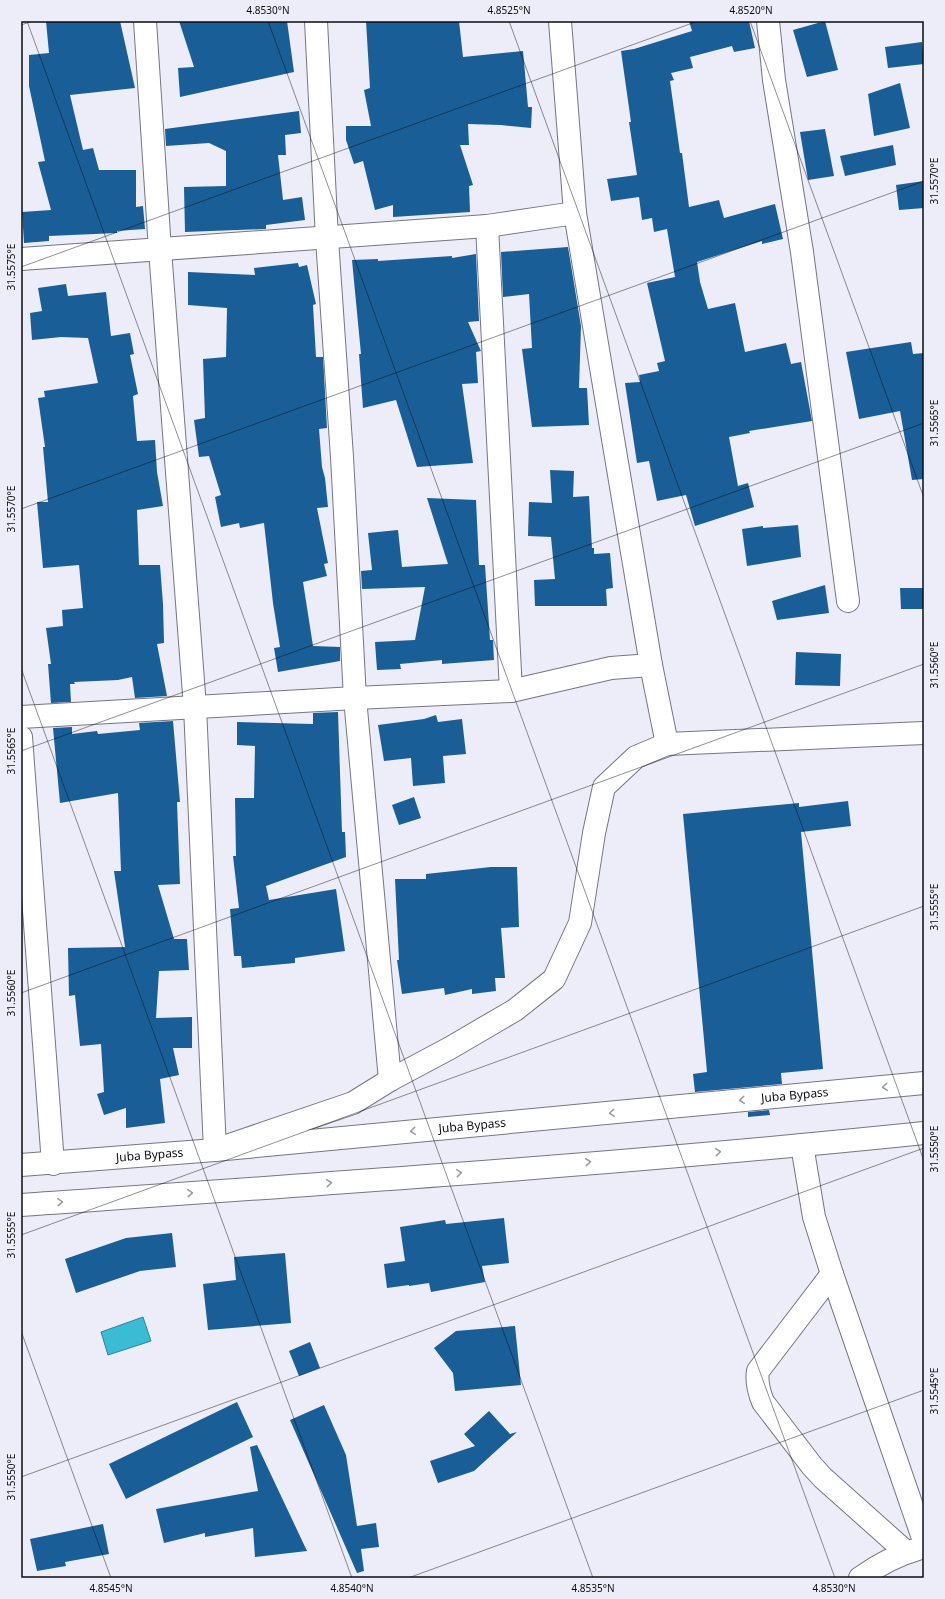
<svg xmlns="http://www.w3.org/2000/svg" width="945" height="1599" font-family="'Noto Sans',sans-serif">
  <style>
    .water { fill: #3cbbd4; stroke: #2d8699 }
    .building { fill: #195e97 }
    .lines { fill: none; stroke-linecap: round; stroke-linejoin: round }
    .minor-casing { stroke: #767682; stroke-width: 24 }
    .primary-casing { stroke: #767682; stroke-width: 24 }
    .minor { stroke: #fff; stroke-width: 22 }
    .primary { stroke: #fff; stroke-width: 22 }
    .oneway { stroke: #9d9e9f }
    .ticks { fill: none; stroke: #0b0c10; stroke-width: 1; stroke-opacity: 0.45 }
    .labels { text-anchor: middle; stroke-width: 4; stroke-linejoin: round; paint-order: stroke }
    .street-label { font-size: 12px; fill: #0b0c10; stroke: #ecedf9 }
    .neatline { fill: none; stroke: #0b0c10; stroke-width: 1.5 }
    .ticks-label { font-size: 10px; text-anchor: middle; fill: #0b0c10 }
  </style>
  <rect width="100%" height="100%" fill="#ecedf9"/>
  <!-- water -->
  <polygon class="water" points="143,1317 151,1341 108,1355 101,1332"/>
  <!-- building -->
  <g class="building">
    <polygon points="46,21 120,21 135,88 70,95 83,150 93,148 99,170 136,170 136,207 143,206 145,229 117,231 117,233 49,236 49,241 24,243 22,212 51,210 38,162 45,161 29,86 29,55 49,53"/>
    <polygon points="179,21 287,21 294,72 180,97 178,68 194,67"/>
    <polygon points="366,21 459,21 463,57 523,51 528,107 532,107 531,128 501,125 468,124 469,145 460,145 473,185 469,186 470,212 393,217 393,205 375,210 363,161 354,164 346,140 346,126 371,126 364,90 370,88"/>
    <polygon points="689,21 749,21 755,48 734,52 732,46 690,57 693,68 671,73 674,80 670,81 680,153 682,153 689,207 719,200 724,218 775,204 783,239 762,244 762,241 697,262 700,282 708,309 735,303 745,352 786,343 791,364 801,362 812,421 749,431 750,433 729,437 738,486 748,483 754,507 695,526 686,495 657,501 649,461 637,463 625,383 640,382 639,375 659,371 657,363 665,361 647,283 675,277 667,229 654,232 652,218 642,220 639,197 611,201 607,179 637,175 629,122 631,122 621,51 634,49 692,31"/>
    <polygon points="825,21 838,70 807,77 793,30"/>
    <polygon points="922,42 924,64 888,68 885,47"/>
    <polygon points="900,83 910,128 874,136 868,94"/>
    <polygon points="299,111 301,133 285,135 286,155 278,155 283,200 302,197 305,220 266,225 266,229 185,232 184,187 226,186 226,151 209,143 166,146 165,129"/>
    <polygon points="825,129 834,176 808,180 800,132"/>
    <polygon points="893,145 896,165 845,176 840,156"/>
    <polygon points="924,181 924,208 899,210 896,185"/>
    <polygon points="568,247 581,326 579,388 587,388 589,425 532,427 522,349 532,348 529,294 503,297 501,252"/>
    <polygon points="476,254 479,321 468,322 481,351 476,352 478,383 462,384 473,463 417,467 396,400 363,408 359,354 361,354 352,260 378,259 378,261 452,256 452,258"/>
    <polygon points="298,263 299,267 307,265 316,304 313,305 316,357 323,357 327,428 319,429 322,467 325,478 328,507 317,508 328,563 324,564 327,576 303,582 313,646 340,647 340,661 278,672 274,648 280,647 273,603 264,523 240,528 239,523 221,527 215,497 221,495 209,456 199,457 194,420 205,418 203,359 226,357 227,308 188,305 188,272 255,275 254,268"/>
    <polygon points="66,284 68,296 106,292 111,336 130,333 134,354 130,355 138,394 133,396 137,441 155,440 157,472 163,506 137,510 139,565 160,565 163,604 164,643 157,644 167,696 135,698 132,677 118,680 74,682 75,684 70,684 71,702 51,703 48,664 51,664 46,628 63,626 62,610 83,608 79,565 43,568 37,502 48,502 43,447 45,447 38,398 45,397 44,391 98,383 88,338 61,337 32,340 30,313 42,311 38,288"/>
    <polygon points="911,342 913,354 924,353 924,479 912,480 900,411 859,419 846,352"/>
    <polygon points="550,470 574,471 573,497 589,496 592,548 594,548 594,554 610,553 613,588 606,589 607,606 535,606 534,580 555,579 551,537 528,536 529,502 552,503"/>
    <polygon points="427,498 476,500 479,565 485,565 490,640 493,640 494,660 442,664 442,660 400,664 401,669 377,670 375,642 415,640 425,587 362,589 361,571 372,570 368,533 398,530 402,567 448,564"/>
    <polygon points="798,525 801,557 747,566 742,529 763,526 763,528"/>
    <polygon points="825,585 829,613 777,620 772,601"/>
    <polygon points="900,588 924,588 924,609 901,609"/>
    <polygon points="796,652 841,654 840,686 795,685"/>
    <polygon points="338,712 342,832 345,832 346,857 266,886 269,900 336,889 345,951 295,958 295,963 242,968 241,956 234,956 230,909 239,908 233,856 236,856 235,798 254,798 255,746 237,745 237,722 313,724 313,713"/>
    <polygon points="436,715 438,722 462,719 466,754 443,756 445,783 413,786 411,758 384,761 378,725 424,719"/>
    <polygon points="173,721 180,802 177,802 180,884 158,885 174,939 187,939 189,970 159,971 156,1018 192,1017 192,1048 173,1048 179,1075 160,1079 165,1123 126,1128 126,1108 104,1115 97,1094 104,1092 101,1044 80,1046 75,995 69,996 68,948 125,947 114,871 121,871 118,793 60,803 53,728 72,727 72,734 97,731 98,734 140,730 139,723"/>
    <polygon points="414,797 421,818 399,825 392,805"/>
    <polygon points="848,801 851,826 801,832 823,1069 781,1073 782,1084 695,1092 693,1074 707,1072 683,814 799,803 799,807"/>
    <polygon points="491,867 517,867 519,927 501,928 505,978 495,978 496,991 472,994 472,989 445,995 444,988 402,994 397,960 399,960 395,879 426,879 426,874"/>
    <polygon points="769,1110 770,1115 748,1117 748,1112"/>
    <polygon points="504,1218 509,1263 482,1266 485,1282 431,1292 429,1283 409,1286 409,1285 387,1288 384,1264 405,1261 400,1227 445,1220 446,1224"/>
    <polygon points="172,1233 176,1267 140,1271 76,1293 65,1259 126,1238"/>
    <polygon points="285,1253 291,1323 208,1330 203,1284 236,1280 234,1257"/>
    <polygon points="515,1326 521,1385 455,1391 453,1373 434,1348 456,1331"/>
    <polygon points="310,1342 320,1368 299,1376 289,1351"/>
    <polygon points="237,1402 253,1437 126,1499 109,1464"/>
    <polygon points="324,1405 346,1455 357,1526 376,1523 379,1547 361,1549 364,1571 357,1573 290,1420"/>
    <polygon points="489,1411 510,1434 517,1432 474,1471 438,1483 430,1461 475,1446 464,1434"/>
    <polygon points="257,1445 307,1551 255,1557 253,1528 205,1537 205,1533 164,1543 156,1509 258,1491 250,1447"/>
    <polygon points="103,1524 109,1554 65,1562 66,1566 37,1571 30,1539"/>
  </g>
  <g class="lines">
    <!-- minor casing -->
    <g class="minor-casing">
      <g id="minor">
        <polyline points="145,21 160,250 195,707 215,1150 353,1103 390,1080 450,1048 515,1010 554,979 580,923 594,833 604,787 636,757 667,744 924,733"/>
        <polyline points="316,21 327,239 342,457 355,698 390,1080"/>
        <polyline points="560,21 575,213 651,665 667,744"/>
        <polyline points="768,21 774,80 802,252 848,601"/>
        <polyline points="487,226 511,691"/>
        <polyline points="21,259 487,226 575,213"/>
        <polyline points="21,717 355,698 511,691 611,668 651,665"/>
        <polyline points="21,737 53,1164"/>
        <polyline points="802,1145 814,1217 832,1274 924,1541"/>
        <path d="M832 1274 758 1371C756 1382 759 1392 763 1402L812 1466 823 1478 906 1552"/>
        <path d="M860 1578C878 1565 897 1555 918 1549"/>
      </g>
    </g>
    <!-- primary casing -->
    <g class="primary-casing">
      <g id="primary">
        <path id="s1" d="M21 1165 215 1150 924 1083"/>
        <path d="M21 1205C322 1184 624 1164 924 1133"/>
      </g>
    </g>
    <!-- minor -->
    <use href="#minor" class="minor"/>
    <!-- primary -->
    <use href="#primary" class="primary"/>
  </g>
  <!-- one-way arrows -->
  <defs><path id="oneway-chevron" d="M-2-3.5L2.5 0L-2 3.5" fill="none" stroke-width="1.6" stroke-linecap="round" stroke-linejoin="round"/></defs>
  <g class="oneway">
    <use href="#oneway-chevron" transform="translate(885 1087) rotate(175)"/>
    <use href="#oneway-chevron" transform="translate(742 1100) rotate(175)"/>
    <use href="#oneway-chevron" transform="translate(612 1113) rotate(175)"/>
    <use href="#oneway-chevron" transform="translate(413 1131) rotate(175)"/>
    <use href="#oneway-chevron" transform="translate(718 1152) rotate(-5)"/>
    <use href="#oneway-chevron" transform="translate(588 1162) rotate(-5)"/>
    <use href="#oneway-chevron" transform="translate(459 1173) rotate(-5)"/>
    <use href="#oneway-chevron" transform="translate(329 1183) rotate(-5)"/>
    <use href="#oneway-chevron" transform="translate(190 1193) rotate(-4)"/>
    <use href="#oneway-chevron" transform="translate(60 1202) rotate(-4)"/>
  </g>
  <!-- ticks -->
  <path class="ticks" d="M27 21 593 1578M268 21 835 1578M509 21 924 1161M750 21 924 498M21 25 33 21M21 267 698 21M21 509 924 181M21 668 352 1578M21 751 924 423M21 993 924 664M21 1235 924 906M21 1331 111 1578M21 1477 924 1148M408 1578 924 1390"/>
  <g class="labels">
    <!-- street labels -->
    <g class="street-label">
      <text dy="4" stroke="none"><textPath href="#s1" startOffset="777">Juba Bypass</textPath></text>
      <text dy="4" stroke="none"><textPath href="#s1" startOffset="453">Juba Bypass</textPath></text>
      <text dy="4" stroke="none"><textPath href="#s1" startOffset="129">Juba Bypass</textPath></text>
    </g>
  </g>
  <!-- border -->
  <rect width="945" height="1599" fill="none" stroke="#ecedf9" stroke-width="44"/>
  <rect x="22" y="22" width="901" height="1555" class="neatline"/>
  <g class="ticks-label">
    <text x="268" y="14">4.8530°N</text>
    <text x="509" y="14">4.8525°N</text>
    <text x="751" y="14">4.8520°N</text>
    <text transform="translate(934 181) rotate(-90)" y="4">31.5570°E</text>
    <text transform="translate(11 267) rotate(-90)" y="4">31.5575°E</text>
    <text transform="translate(934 423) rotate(-90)" y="4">31.5565°E</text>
    <text transform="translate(11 509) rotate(-90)" y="4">31.5570°E</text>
    <text transform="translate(934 665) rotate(-90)" y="4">31.5560°E</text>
    <text transform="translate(11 751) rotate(-90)" y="4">31.5565°E</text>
    <text transform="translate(934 907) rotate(-90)" y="4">31.5555°E</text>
    <text transform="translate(11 993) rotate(-90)" y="4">31.5560°E</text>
    <text transform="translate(934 1149) rotate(-90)" y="4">31.5550°E</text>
    <text transform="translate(11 1235) rotate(-90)" y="4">31.5555°E</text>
    <text transform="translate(934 1391) rotate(-90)" y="4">31.5545°E</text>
    <text transform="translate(11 1477) rotate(-90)" y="4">31.5550°E</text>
    <text x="111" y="1592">4.8545°N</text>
    <text x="352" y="1592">4.8540°N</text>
    <text x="593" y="1592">4.8535°N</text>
    <text x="834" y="1592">4.8530°N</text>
  </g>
</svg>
